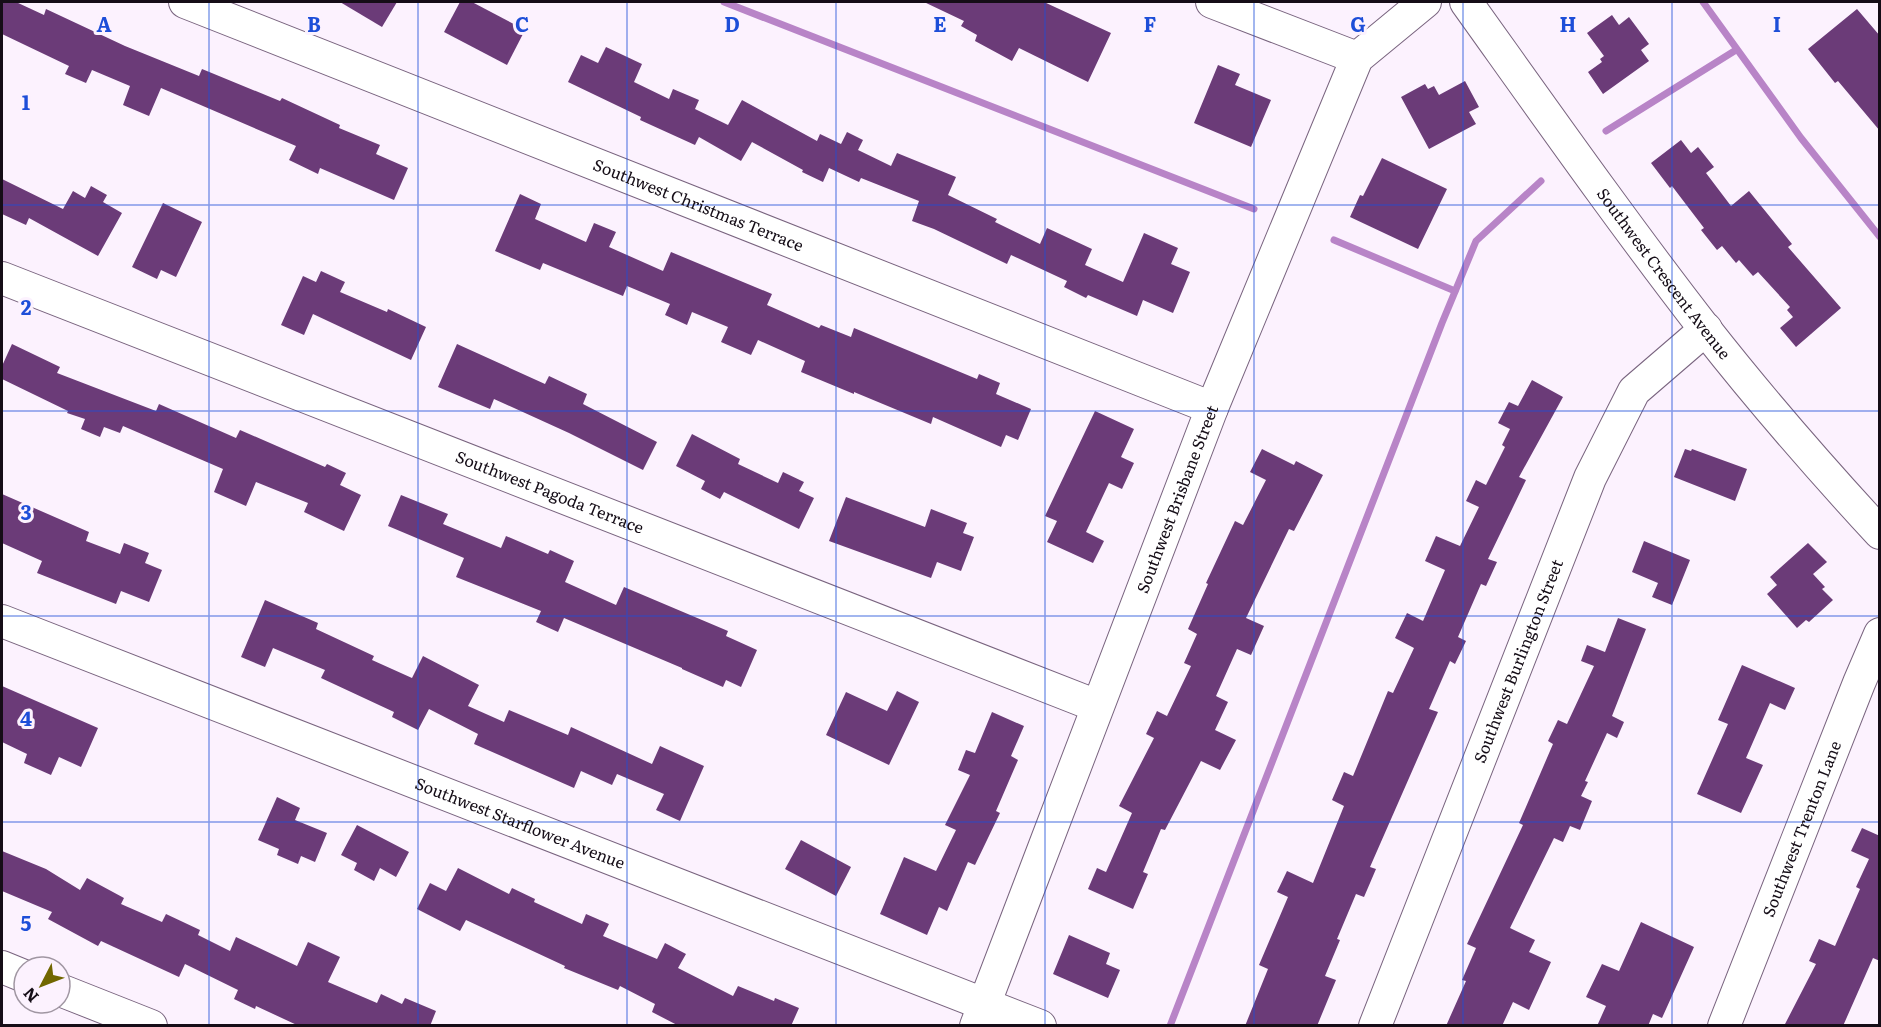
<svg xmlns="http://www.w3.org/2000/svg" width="1881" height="1027" font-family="Literata,serif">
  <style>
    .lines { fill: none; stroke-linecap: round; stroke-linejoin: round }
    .stream { stroke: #b884c7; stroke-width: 7 }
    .building { fill: #6b3b78 }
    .minor-casing { stroke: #79647f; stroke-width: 34 }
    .minor { stroke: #fff; stroke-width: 32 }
    .grid { fill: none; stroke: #1d4ed8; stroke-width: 1.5; stroke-opacity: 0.55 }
    .labels { text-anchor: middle; stroke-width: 6; stroke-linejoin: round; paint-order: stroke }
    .street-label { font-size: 16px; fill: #150d17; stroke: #fcf2fe }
    .grid-label { font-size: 20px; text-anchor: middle; font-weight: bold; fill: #1d4ed8; stroke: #fcf2fe; stroke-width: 6; stroke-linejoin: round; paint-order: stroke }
  </style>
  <rect width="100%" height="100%" fill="#fcf2fe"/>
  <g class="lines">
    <!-- stream -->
    <g class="stream">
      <polyline points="724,2 1254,209"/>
      <polyline points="1703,2 1801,138 1880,237"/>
      <polyline points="1606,131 1736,50"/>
      <polyline points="1334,240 1455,291"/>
      <polyline points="1170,1026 1442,323 1476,241 1541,181"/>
    </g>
  </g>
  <!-- building -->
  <g class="building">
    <polygon points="2,2 16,2 44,15 46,9 125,46 199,76 202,69 280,101 282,98 340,125 339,128 380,145 376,154 408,168 394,200 320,168 318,174 289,160 296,146 161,88 149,116 123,105 130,86 92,70 86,83 65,74 69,66 2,34"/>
    <polygon points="340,2 397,2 382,27"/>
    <polygon points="460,2 472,2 525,30 507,65 444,32"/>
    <polygon points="924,2 1044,2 1111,33 1088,82 1019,48 1012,61 975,41 977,35 961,26 964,21"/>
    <polygon points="1857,9 1880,36 1880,131 1838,81 1835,83 1808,49"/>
    <polygon points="1612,15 1619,25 1629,17 1649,44 1641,50 1649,61 1603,94 1588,72 1602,62 1600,59 1604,56 1587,33"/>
    <polygon points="606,47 642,64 634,82 669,99 673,89 699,100 695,109 728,125 742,100 817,141 820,134 841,144 847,132 863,140 858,150 891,166 897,153 956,177 948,195 997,219 995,222 1040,244 1047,228 1092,249 1085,265 1123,282 1144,233 1178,248 1171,264 1190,272 1173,313 1143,300 1137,316 1088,295 1086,298 1064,287 1067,281 1011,255 1007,264 934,229 912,221 919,201 861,178 859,182 829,168 823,182 802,172 803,170 752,142 741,161 699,137 695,145 640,120 641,117 568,82 581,55 598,63"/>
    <polygon points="1218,65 1240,74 1235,85 1271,100 1251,147 1194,123"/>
    <polygon points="1465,81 1479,107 1469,112 1476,124 1429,149 1401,97 1425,84 1428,89 1434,86 1439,95"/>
    <polygon points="1681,140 1691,153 1698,147 1714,167 1706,173 1731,206 1749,191 1792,244 1788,247 1841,308 1796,347 1780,328 1793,317 1787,310 1790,307 1758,272 1753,276 1739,260 1736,263 1722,246 1717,250 1701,230 1704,228 1672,186 1670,188 1651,163"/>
    <polygon points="1382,158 1447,189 1418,249 1350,217 1360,195 1363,196"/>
    <polygon points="2,179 63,209 73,191 85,198 91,186 107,195 103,202 122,213 98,256 29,218 26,225 2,214"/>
    <polygon points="520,194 541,204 535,219 586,242 594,223 616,232 609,247 663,271 671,252 772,294 767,305 819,328 821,325 851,337 854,328 977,379 979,374 1000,383 996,394 1031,409 1018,440 1006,435 1001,447 933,417 931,424 854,392 854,394 801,372 805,361 758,340 751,355 721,342 728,327 692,312 687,325 665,315 670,304 627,286 623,296 543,263 540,270 495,251"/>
    <polygon points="163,203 202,222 176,277 161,270 157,279 132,267"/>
    <polygon points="321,271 345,282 340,292 387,312 388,309 426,327 411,360 313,314 304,335 281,325 303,276 316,282"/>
    <polygon points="12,344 60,367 57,373 156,411 159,404 236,438 240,430 325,467 327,464 346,473 340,485 361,495 344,531 304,512 308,503 256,482 246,506 214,492 223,469 123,426 120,433 104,427 100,437 81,429 85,419 67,413 68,411 2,379 2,366"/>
    <polygon points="457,344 545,384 549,376 587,394 583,404 657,442 643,470 569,433 494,399 490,409 438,387"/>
    <polygon points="1532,380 1563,397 1519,477 1526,480 1488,559 1497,562 1486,586 1481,584 1458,637 1466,641 1455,664 1450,661 1429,709 1438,712 1370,867 1376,869 1364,897 1356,894 1337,939 1340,940 1325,976 1336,980 1317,1026 1245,1026 1268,969 1259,965 1288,897 1277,892 1287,871 1313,883 1344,806 1332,800 1344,772 1353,776 1388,691 1393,693 1414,648 1395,638 1407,613 1423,621 1445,570 1425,561 1436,536 1460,546 1479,507 1466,501 1476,480 1486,485 1505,447 1502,445 1510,429 1498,423 1509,402 1518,406"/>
    <polygon points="1095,411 1134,429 1121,457 1134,463 1122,489 1109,483 1086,532 1104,541 1093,563 1047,542 1057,521 1045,516"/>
    <polygon points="692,434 740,459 738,464 778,483 783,472 804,482 799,491 814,498 799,529 724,492 720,499 701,489 705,481 676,466"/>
    <polygon points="1262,449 1294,465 1296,461 1323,475 1294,531 1289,529 1246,618 1264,626 1251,655 1237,649 1216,696 1228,702 1215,730 1236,740 1220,770 1201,761 1165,830 1161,829 1143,872 1148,874 1133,909 1088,889 1097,868 1106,872 1132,813 1119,806 1154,738 1146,734 1157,711 1167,716 1191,666 1184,663 1197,634 1188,629 1208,584 1206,583 1235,521 1243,525 1266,480 1250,472"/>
    <polygon points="1685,449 1691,451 1692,449 1747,469 1735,501 1674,477"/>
    <polygon points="2,494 89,532 86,541 120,554 124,543 149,553 145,563 162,570 149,602 121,591 116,604 37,573 42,561 2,543"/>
    <polygon points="401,495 448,514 443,524 501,548 506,536 548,554 550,550 574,561 565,582 616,605 624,587 728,631 726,636 757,650 741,687 726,680 723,687 682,669 682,668 564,618 558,632 536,622 541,611 456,577 464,558 388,526"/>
    <polygon points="846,497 925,527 931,509 967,523 963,533 974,537 961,571 937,562 931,578 829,541"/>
    <polygon points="1644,541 1690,560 1672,605 1652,597 1658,583 1632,572"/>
    <polygon points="1808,543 1827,562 1813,574 1825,587 1822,589 1833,600 1809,622 1806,620 1797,628 1767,594 1777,585 1770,577"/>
    <polygon points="265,600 318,623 316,629 374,656 372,660 412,678 423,656 479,685 468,706 504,722 509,710 568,735 571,727 652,764 660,746 704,766 680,821 656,810 664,794 617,774 612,785 581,771 574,788 474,744 478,734 429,709 418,730 392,717 394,712 321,678 325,670 273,648 265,667 241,657"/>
    <polygon points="1618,618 1646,629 1612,716 1624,722 1617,738 1607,733 1585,781 1588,782 1581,796 1592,801 1580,830 1570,826 1563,842 1554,838 1510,928 1535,940 1529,952 1551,962 1529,1010 1513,1002 1502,1026 1446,1026 1466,981 1462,980 1476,948 1467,944 1523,825 1519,823 1553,744 1548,741 1558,720 1567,724 1594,666 1581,661 1587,645 1605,652"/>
    <polygon points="1742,665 1795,688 1785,710 1770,703 1746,758 1763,765 1741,813 1697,794 1728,724 1718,720"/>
    <polygon points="2,686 98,728 81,767 59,757 51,775 24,763 27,754 2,742"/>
    <polygon points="897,691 919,702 889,765 826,735 846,692 887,711"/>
    <polygon points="992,712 1024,726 1011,756 1018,760 996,811 1000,813 975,865 968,862 947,911 939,907 927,935 880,914 904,857 936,871 956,830 945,825 970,775 958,770 966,750 975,753"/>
    <polygon points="277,797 300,808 295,820 327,833 315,862 301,856 298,864 277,855 279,849 258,840"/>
    <polygon points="357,825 409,852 396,877 380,868 374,881 354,870 357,863 341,855"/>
    <polygon points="1862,828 1880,836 1880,961 1873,958 1843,1026 1784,1026 1816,964 1809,961 1819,939 1835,946 1860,889 1856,887 1869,859 1851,851"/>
    <polygon points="801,840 851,867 836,896 785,869"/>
    <polygon points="2,851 46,869 80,890 87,878 124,898 121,904 162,922 166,914 200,930 198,935 230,951 236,937 297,966 308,942 340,957 328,982 377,1003 381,994 402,1004 405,998 436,1011 430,1026 299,1026 256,1006 255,1009 234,999 238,990 185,964 179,977 101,941 98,946 48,919 52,912 2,891"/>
    <polygon points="458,868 509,894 512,888 535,899 534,902 582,924 586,914 609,924 603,936 657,959 665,943 686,954 678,968 733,996 738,986 774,1001 775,998 799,1008 791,1026 679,1026 652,1012 655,1004 620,986 618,990 564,968 565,966 466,920 460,931 417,909 430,883 446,891"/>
    <polygon points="1641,922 1694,947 1662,1018 1653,1014 1648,1026 1597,1026 1606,1006 1586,997 1602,964 1619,971"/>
    <polygon points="1069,935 1110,953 1106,964 1120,970 1108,998 1053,974"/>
  </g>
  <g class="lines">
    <!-- minor casing -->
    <g class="minor-casing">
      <g id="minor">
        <path id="s1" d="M185 2 1212 408"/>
        <polyline points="1212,2 1357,58"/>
        <path id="s2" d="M1466 2C1544 111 1622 222 1705 329 1760 399 1819 467 1880 533"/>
        <path id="s3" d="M2 278 1097 706"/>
        <path id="s4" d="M2 621 1040 1026"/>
        <polyline points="2,967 24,976"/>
        <polyline points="60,990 151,1026"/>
        <path id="s5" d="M976 1026 1212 408 1357 58 1425 2"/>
        <path id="s6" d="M1375 1026 1590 478 1634 391 1706 329"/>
        <path id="s7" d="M1724 1026 1859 683 1880 634"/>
      </g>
    </g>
    <!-- minor -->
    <use href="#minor" class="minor"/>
  </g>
  <!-- grid -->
  <path class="grid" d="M209 2V1026M418 2V1026M627 2V1026M836 2V1026M1045 2V1026M1254 2V1026M1463 2V1026M1672 2V1026M2 205H1880M2 411H1880M2 616H1880M2 822H1880"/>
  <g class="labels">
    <!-- street labels -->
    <g class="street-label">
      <text dy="6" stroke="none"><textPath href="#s1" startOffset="552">Southwest Christmas Terrace</textPath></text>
      <text dy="6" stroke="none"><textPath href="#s2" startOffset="336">Southwest Crescent Avenue</textPath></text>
      <text dy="6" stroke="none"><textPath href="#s3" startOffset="588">Southwest Pagoda Terrace</textPath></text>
      <text dy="6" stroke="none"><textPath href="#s5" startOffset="564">Southwest Brisbane Street</textPath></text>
      <text dy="6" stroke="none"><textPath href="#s6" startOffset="392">Southwest Burlington Street</textPath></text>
      <text dy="6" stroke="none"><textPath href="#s4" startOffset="556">Southwest Starflower Avenue</textPath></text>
      <text dy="6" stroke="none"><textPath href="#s7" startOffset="212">Southwest Trenton Lane</textPath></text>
    </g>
  </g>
  <g class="grid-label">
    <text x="104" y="32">A</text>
    <text x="314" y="32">B</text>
    <text x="522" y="32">C</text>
    <text x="732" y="32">D</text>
    <text x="940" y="32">E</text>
    <text x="1150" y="32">F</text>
    <text x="1358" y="32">G</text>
    <text x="1568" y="32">H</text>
    <text x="1777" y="32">I</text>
    <text x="26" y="110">1</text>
    <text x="26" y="315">2</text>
    <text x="26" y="520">3</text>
    <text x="26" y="726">4</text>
    <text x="26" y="931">5</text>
  </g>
  <!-- border -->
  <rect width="1881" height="1027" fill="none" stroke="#150d17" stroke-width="6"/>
  <!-- north arrow -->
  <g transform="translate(42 985) rotate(228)"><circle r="28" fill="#fcf2fe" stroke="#a096a2" stroke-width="1.5"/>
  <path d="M0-4.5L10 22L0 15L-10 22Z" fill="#716700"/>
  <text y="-9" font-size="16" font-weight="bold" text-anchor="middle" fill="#150d17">N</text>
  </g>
</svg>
